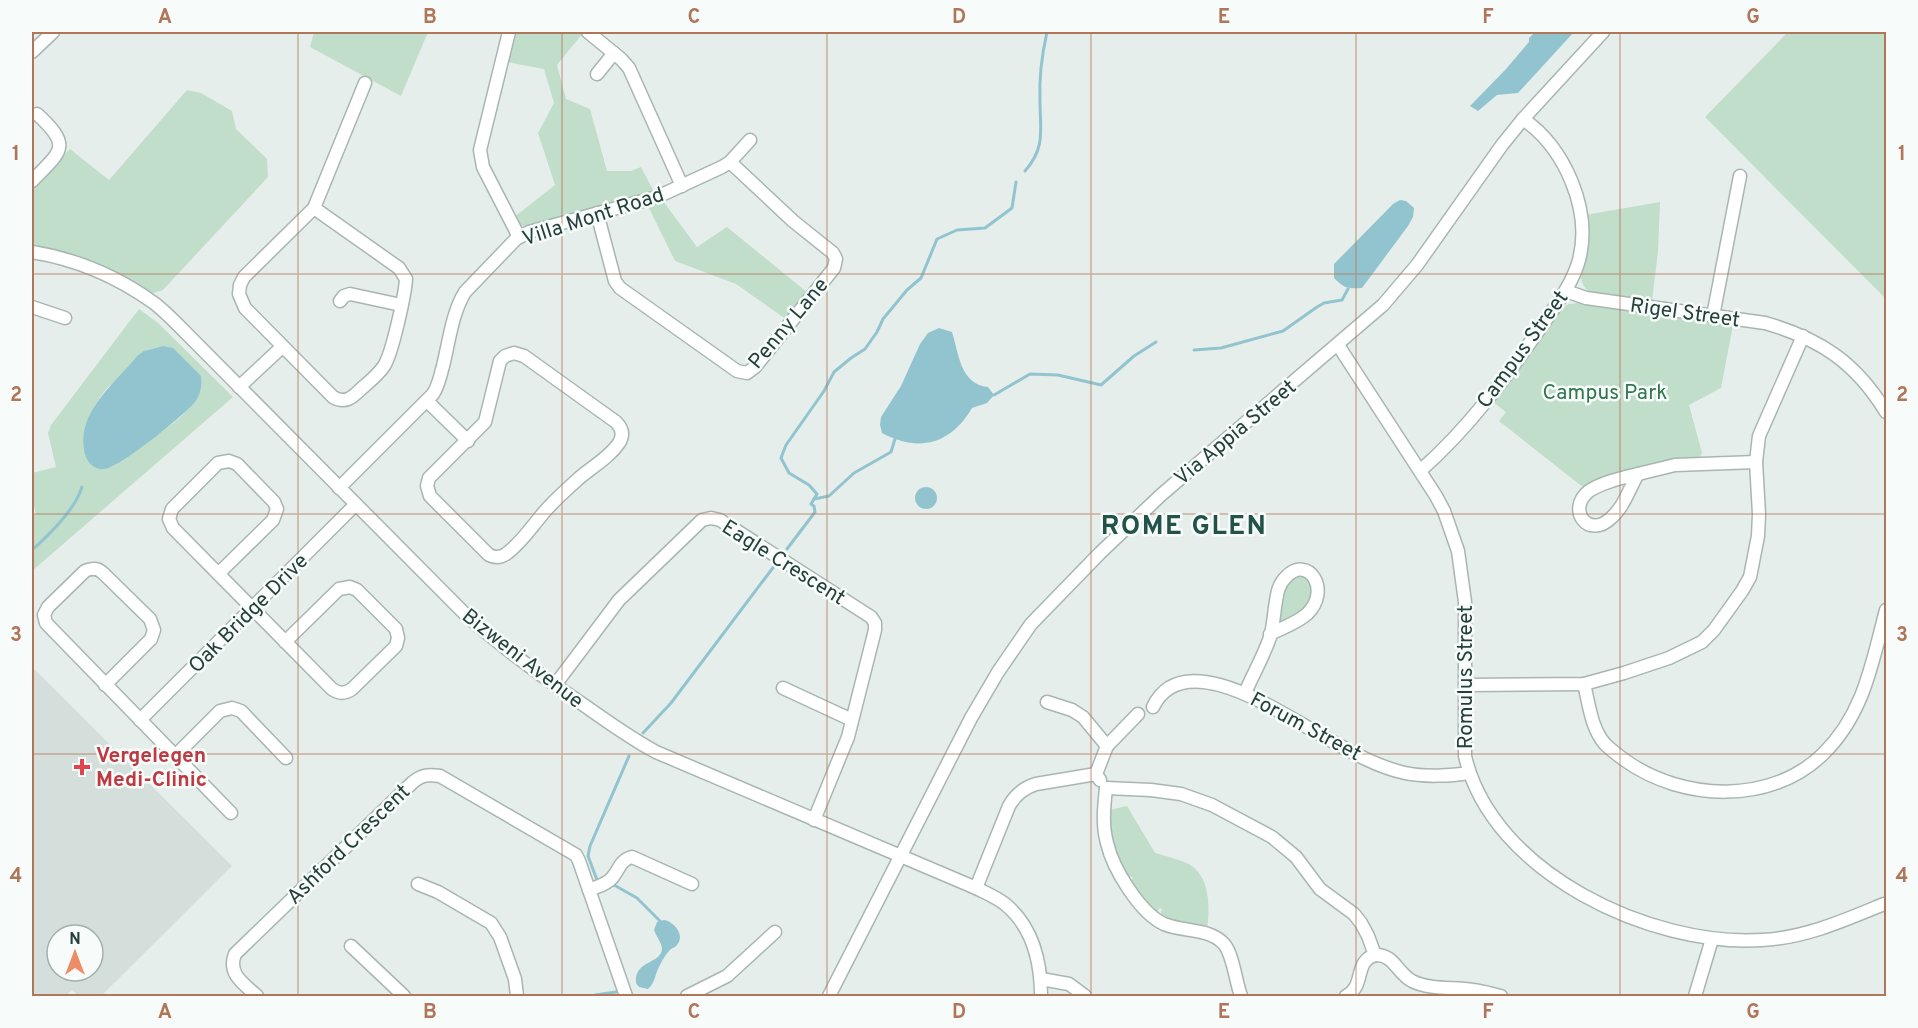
<svg xmlns="http://www.w3.org/2000/svg" width="1918" height="1028" font-family="Overpass,sans-serif">
  <style>
    .built { fill: #d4deda; fill-rule: evenodd }
    .green { fill: #c1deca; fill-rule: evenodd }
    .water { fill: #92c4d0 }
    .lines { fill: none; stroke-linecap: round; stroke-linejoin: round }
    .stream { stroke: #92c4d0; stroke-width: 3 }
    .minor-casing { stroke: #a8b6b2; stroke-width: 15 }
    .minor { stroke: #fff; stroke-width: 12 }
    .grid { fill: none; stroke: #b0765a; stroke-width: 1.5; stroke-opacity: 0.55 }
    .health-dot { fill: #e0444e; stroke: #f7fbf9; stroke-width: 2 }
    .labels { text-anchor: middle; stroke-width: 5; stroke-linejoin: round; paint-order: stroke }
    .street-label { font-size: 21px; fill: #25403a; stroke: #f7fbf9 }
    .park-label { font-size: 21px; fill: #31764f; stroke: #f7fbf9 }
    .health-label { font-size: 21px; font-weight: bold; fill: #be3a42; stroke: #f7fbf9; text-anchor: start }
    .district-label { font-size: 27px; font-weight: bold; letter-spacing: 1.5px; fill: #225248; stroke: #f7fbf9 }
    .neatline { fill: none; stroke: #b0765a; stroke-width: 2 }
    .grid-label { font-size: 20px; text-anchor: middle; font-weight: bold; fill: #b0765a }
  </style>
  <rect width="100%" height="100%" fill="#e6eeeb"/>
  <!-- built -->
  <path class="built" d="M32 667 232 866 101 996H79L72 990 65 996H33L32 995ZM57 935H93V971H57Z"/>
  <!-- green -->
  <g class="green">
    <polygon points="314,32 428,32 401,96 310,47"/>
    <polygon points="513,32 581,32 583,33 557,65 566,99 590,109 607,171 631,171 641,167 654,192 527,227 520,225 513,218 555,185 538,133 554,103 544,69 506,62"/>
    <polygon points="1788,32 1886,32 1886,299 1705,117"/>
    <path d="M187 90 201 93 232 111 236 129 267 159 268 177 163 290 150 294C111 269 77 254 32 246V187L70 149 109 180Z"/>
    <polygon points="663,201 697,247 727,227 808,293 787,320 736,284 675,261 648,206"/>
    <polygon points="1660,202 1658,251 1652,301 1588,291 1583,285 1581,278 1587,247 1585,215"/>
    <polygon points="1578,303 1733,325 1721,388 1689,405 1702,453 1699,458 1673,459 1590,483 1584,488 1499,421 1506,412 1493,402 1562,308 1569,304"/>
    <path d="M139 309 158 323 233 397 32 571V516L36 514 32 498V473L56 467 48 433 51 425ZM163 346 201 380C201 388 199 397 194 403 170 432 132 450 100 469 90 467 86 460 85 449 82 425 93 404 109 386 112 383 116 381 120 377 127 369 133 359 142 353 147 349 157 348 163 346Z"/>
    <polygon points="1294,575 1308,576 1314,590 1306,608 1282,624 1279,624 1283,589"/>
    <path d="M1127 806 1155 853C1166 856 1177 859 1187 863 1211 875 1210 908 1207 931L1165 920 1161 913 1162 909 1160 908 1157 912H1153L1129 880H1132L1133 877 1124 876 1114 854 1106 814 1110 810Z"/>
  </g>
  <!-- water -->
  <g class="water">
    <polygon points="1535,32 1574,32 1518,93 1497,95 1478,111 1470,106 1506,69 1529,42 1529,38"/>
    <path d="M1400 200 1406 201 1414 208 1413 217 1408 226 1362 288C1347 289 1344 288 1334 278V264L1393 204Z"/>
    <path d="M939 328 952 332C959 354 960 384 988 387L994 395 987 403 972 408C951 444 919 453 882 433L880 425 881 417 901 386 920 344 928 333Z"/>
    <path d="M163 346 173 348 201 376C202 385 201 394 195 402 186 414 118 469 104 469 96 470 89 465 86 457 73 414 114 385 137 356L144 351Z"/>
    <circle cx="926" cy="498" r="11"/>
    <path d="M664 920C673 921 686 935 677 945 675 948 671 948 669 951 666 954 663 959 661 963 655 972 656 982 648 989L639 987 636 983C634 960 661 964 662 949 662 943 656 936 654 930L657 922Z"/>
  </g>
  <g class="lines">
    <!-- stream -->
    <g class="stream">
      <path d="M1025 171C1046 147 1040 130 1040 101 1039 78 1042 54 1047 32"/>
      <polyline points="1194,350 1221,348 1283,331 1317,307 1324,303 1342,300 1348,289"/>
      <polyline points="994,395 1030,374 1058,375 1101,385 1134,356 1156,342"/>
      <polyline points="814,499 829,496 854,473 891,452 895,439"/>
      <polyline points="787,549 815,512 814,506 811,504 817,494 809,485 789,473 781,458 786,445 824,391 834,372 851,358 865,349 877,332 883,319 907,290 921,278 937,239 957,230 985,228 1012,208 1016,182"/>
      <path d="M32 550C49 535 75 509 82 487"/>
      <polyline points="643,733 671,703 775,565"/>
      <polyline points="597,880 588,856 590,846 629,756"/>
      <polyline points="614,885 637,898 660,921"/>
      <polyline points="595,995 616,992"/>
    </g>
    <!-- minor casing -->
    <g class="minor-casing">
      <g id="minor">
        <polyline points="509,32 480,150 483,167 519,237"/>
        <polyline points="588,32 621,59 629,68 682,186"/>
        <polyline points="32,52 53,32"/>
        <polyline points="597,74 614,53"/>
        <path d="M32 181C61 151 73 147 37 114"/>
        <path d="M314 208 399 268 406 279C405 295 392 354 384 366 378 375 369 382 361 389 352 398 345 404 333 397L245 308 239 294 240 285 244 277 314 208 365 83"/>
        <polyline points="597,213 615,281 620,288 737,371 747,373 755,367 834,268 836,259 833,253 793,221 730,162"/>
        <path d="M32 252C76 259 118 277 154 303 167 313 179 326 191 338L467 616C502 647 540 675 578 701 604 719 628 737 656 752L976 888C986 893 996 897 1005 904 1033 927 1041 962 1041 996"/>
        <path d="M1566 291 1586 298 1765 323C1821 339 1856 363 1886 412"/>
        <polyline points="340,301 344,296 350,294 401,305"/>
        <polyline points="32,307 65,318"/>
        <polyline points="1713,316 1740,176"/>
        <path d="M1338 345 1436 496 1444 511 1458 551 1465 602V756C1492 873 1651 947 1762 940 1805 938 1845 920 1884 904"/>
        <path d="M514 353 524 356 616 422C622 428 624 435 619 443 609 458 590 468 577 480 565 491 551 503 541 516 530 529 520 544 506 554 500 558 495 558 489 555L430 496 427 486 429 478 485 422 500 361 505 356Z"/>
        <polyline points="239,387 282,347"/>
        <polyline points="427,401 468,441"/>
        <path d="M1421 470C1468 429 1506 377 1541 327 1556 305 1572 285 1579 260 1592 210 1565 148 1523 119"/>
        <path d="M1638 474C1629 489 1624 507 1611 518 1588 540 1566 509 1589 491 1603 482 1622 478 1638 474Z"/>
        <polyline points="1638,474 1675,465 1756,462"/>
        <path d="M339 488 433 394C439 385 440 376 443 366 449 342 452 313 465 292L516 239 529 232 657 197 722 167 730 162 750 140"/>
        <path d="M218 574 273 520 277 509 274 502 237 464 229 461 218 463 172 509 169 519 173 528C226 582 279 636 332 689 339 694 345 694 352 689L396 646 398 638 396 629 357 590 350 587 339 589 285 642"/>
        <path d="M1584 684C1589 704 1591 728 1605 744 1611 750 1619 756 1626 761 1683 801 1771 805 1823 754 1864 714 1872 663 1886 610"/>
        <path d="M105 685 151 639 154 630 150 619 103 573C98 568 91 568 85 571L48 607 44 615 46 623 231 813"/>
        <polyline points="555,685 619,600 702,520 711,518 720,520 871,617 875,623 875,630 848,737 814,820"/>
        <polyline points="1466,685 1584,684 1624,673 1669,658 1702,642 1714,630 1742,591 1750,577 1758,536 1759,514 1756,462 1759,436 1803,336"/>
        <polyline points="783,688 852,720"/>
        <path d="M1245 693C1253 674 1265 654 1271 634 1273 625 1274 616 1275 607 1277 596 1277 586 1286 577 1308 554 1332 590 1307 614 1297 623 1282 628 1270 634"/>
        <polyline points="1047,702 1072,710 1083,717 1107,746"/>
        <path d="M1153 707C1182 646 1276 710 1314 731 1343 747 1373 766 1405 773 1423 777 1451 776 1469 773"/>
        <polyline points="140,720 355,505"/>
        <polyline points="175,756 220,711 232,708 241,711 286,758"/>
        <polyline points="1100,780 1096,774 1107,746 1138,714"/>
        <polyline points="1106,788 1151,790 1181,794 1212,805 1272,837 1296,857 1320,889 1354,914 1361,923 1368,936 1375,955"/>
        <path d="M1106 788C1104 807 1102 825 1107 843 1113 869 1140 913 1164 924 1183 932 1210 928 1224 944 1233 954 1236 983 1241 996"/>
        <polyline points="418,884 438,892 491,923 500,937 515,979 517,996"/>
        <path d="M976 888 1009 806C1015 795 1023 788 1036 784L1096 774"/>
        <path d="M589 890C596 887 606 885 612 878 619 870 620 860 632 857L692 884"/>
        <polyline points="351,946 404,996"/>
        <path d="M1375 955C1394 954 1397 973 1412 981 1430 990 1453 987 1473 990 1482 991 1492 994 1501 996"/>
        <polyline points="1041,979 1069,984 1085,996"/>
        <path d="M257 996C244 984 227 974 235 954L412 783C421 775 428 774 440 776L576 855 579 861 626 996"/>
        <polyline points="687,996 727,976 775,932"/>
        <polyline points="829,996 971,718 998,672 1031,624 1100,553 1161,495 1383,305 1417,265 1502,145 1523,119 1603,32"/>
        <path d="M1346 996C1366 986 1353 962 1375 955"/>
        <polyline points="1695,996 1712,939"/>
      </g>
    </g>
    <!-- minor -->
    <use href="#minor" class="minor"/>
  </g>
  <!-- grid -->
  <path class="grid" d="M298 32V996M562 32V996M827 32V996M1091 32V996M1356 32V996M1620 32V996M32 274H1886M32 514H1886M32 754H1886"/>
  <!-- markers -->
  <path class="health-dot" d="M79 758h6v6h6v6h-6v6h-6v-6h-6v-6h6z"/>
  <g class="labels">
    <!-- street labels -->
    <g class="street-label">
      <text transform="translate(593 216) rotate(-18)" y="7">Villa Mont Road</text>
      <text transform="translate(1685 312) rotate(8)" y="7">Rigel Street</text>
      <text transform="translate(788 323) rotate(-50)" y="7">Penny Lane</text>
      <text transform="translate(1522 349) rotate(-54)" y="7">Campus Street</text>
      <text transform="translate(1235 432) rotate(-40)" y="7">Via Appia Street</text>
      <text transform="translate(784 562) rotate(32)" y="7">Eagle Crescent</text>
      <text transform="translate(248 613) rotate(-45)" y="7">Oak Bridge Drive</text>
      <text transform="translate(523 658) rotate(38)" y="7">Bizweni Avenue</text>
      <text transform="translate(1465 677) rotate(-90)" y="7">Romulus Street</text>
      <text transform="translate(1306 726) rotate(28)" y="7">Forum Street</text>
      <text transform="translate(348 844) rotate(-44)" y="7">Ashford Crescent</text>
    </g>
    <!-- park labels -->
    <g class="park-label">
      <text x="1605" y="399">Campus Park</text>
    </g>
    <!-- health labels -->
    <g class="health-label">
      <text x="96" y="762">Vergelegen<tspan x="96" dy="24">Medi-Clinic</tspan></text>
    </g>
    <!-- district labels -->
    <g class="district-label">
      <text x="1184" y="534">ROME GLEN</text>
    </g>
  </g>
  <!-- border -->
  <rect width="1918" height="1028" fill="none" stroke="#f7fbf9" stroke-width="66"/>
  <!-- north arrow -->
  <g transform="translate(75 953)"><circle r="28" fill="#f7fbf9" stroke="#a3b0ad" stroke-width="1.5"/>
  <path d="M0-4.5L10 22L0 15L-10 22Z" fill="#ec8d67"/>
  <text y="-9" font-size="16" font-weight="bold" text-anchor="middle" fill="#25403a">N</text>
  </g>
  <rect x="33" y="33" width="1852" height="962" class="neatline"/>
  <g class="grid-label">
    <text x="165" y="23">A</text>
    <text x="430" y="23">B</text>
    <text x="694" y="23">C</text>
    <text x="959" y="23">D</text>
    <text x="1224" y="23">E</text>
    <text x="1488" y="23">F</text>
    <text x="1753" y="23">G</text>
    <text x="16" y="160">1</text>
    <text x="1902" y="160">1</text>
    <text x="16" y="401">2</text>
    <text x="1902" y="401">2</text>
    <text x="16" y="641">3</text>
    <text x="1902" y="641">3</text>
    <text x="16" y="882">4</text>
    <text x="1902" y="882">4</text>
    <text x="165" y="1018">A</text>
    <text x="430" y="1018">B</text>
    <text x="694" y="1018">C</text>
    <text x="959" y="1018">D</text>
    <text x="1224" y="1018">E</text>
    <text x="1488" y="1018">F</text>
    <text x="1753" y="1018">G</text>
  </g>
</svg>
